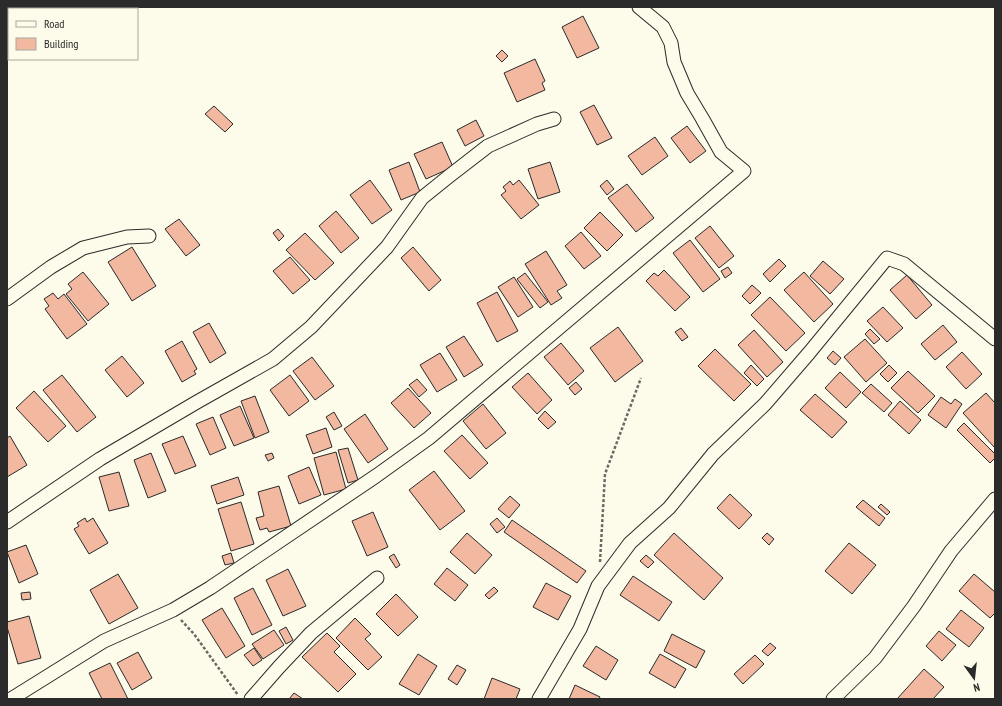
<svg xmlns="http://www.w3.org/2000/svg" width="1002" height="706" font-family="'PT Sans Narrow',sans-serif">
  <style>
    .building { fill: #f2b8a0; stroke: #2b2b2b }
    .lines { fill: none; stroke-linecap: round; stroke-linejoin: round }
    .minor-casing { stroke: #2b2b2b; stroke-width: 15 }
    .path { stroke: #6a6964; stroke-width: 2.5; stroke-dasharray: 3 2; stroke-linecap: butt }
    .minor { stroke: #fdfbea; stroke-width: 13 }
  </style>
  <rect width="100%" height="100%" fill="#fdfbea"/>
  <!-- building -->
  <g class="building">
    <polygon points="583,16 599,48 577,58 562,27"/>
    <polygon points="502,50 508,56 502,62 496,56"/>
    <polygon points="535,59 545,81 542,83 545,90 517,102 504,73"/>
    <polygon points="594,105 612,138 597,145 580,112"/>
    <polygon points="214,106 233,124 225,132 205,114"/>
    <polygon points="476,120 484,136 465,146 457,130"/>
    <polygon points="687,126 706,151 690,163 671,138"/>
    <polygon points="655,137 668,156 642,175 628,156"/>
    <polygon points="442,142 453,167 426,179 414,154"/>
    <polygon points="409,162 420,192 401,200 389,170"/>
    <polygon points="550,162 560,192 538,199 528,169"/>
    <polygon points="370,180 392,210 372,224 350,195"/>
    <polygon points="519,180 539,205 521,219 501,195 506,191 503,187 510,181 513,185"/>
    <polygon points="607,180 614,189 607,195 600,186"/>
    <polygon points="627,184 654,218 636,232 608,198"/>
    <polygon points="336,211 359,238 341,253 319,226"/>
    <polygon points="600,212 623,235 607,251 584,228"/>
    <polygon points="179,219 200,245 186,256 165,229"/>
    <polygon points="710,226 734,256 719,268 695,238"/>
    <polygon points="278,229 284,236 279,241 273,233"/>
    <polygon points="581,232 601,256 584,269 565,246"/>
    <polygon points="305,233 334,263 315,280 286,250"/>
    <polygon points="690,240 720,279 703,292 673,253"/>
    <polygon points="132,247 156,286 132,301 108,262"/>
    <polygon points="413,247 441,280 429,291 401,258"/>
    <polygon points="546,251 567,285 557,291 562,298 551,305 525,264"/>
    <polygon points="290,257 310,280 293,294 273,271"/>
    <polygon points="779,259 786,266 770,282 763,274"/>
    <polygon points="823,261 844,279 830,294 810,276"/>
    <polygon points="728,267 732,273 725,278 721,271"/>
    <polygon points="664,270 690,297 675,311 646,281 654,273 658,276"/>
    <polygon points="83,272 109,304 88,321 66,294 72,289 68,284"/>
    <polygon points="804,272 833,304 814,322 784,290"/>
    <polygon points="525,273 548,302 540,308 517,279"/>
    <polygon points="907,275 932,305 916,319 890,290"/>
    <polygon points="514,277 533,307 518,317 498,287"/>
    <polygon points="752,285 761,293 750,304 742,296"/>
    <polygon points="497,292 518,331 497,342 477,303"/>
    <polygon points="53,293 58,299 64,294 87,324 67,339 45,309 49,306 44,299"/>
    <polygon points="770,297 805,333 786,351 751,315"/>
    <polygon points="883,307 903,328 887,342 867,321"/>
    <polygon points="209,323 226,353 210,363 193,332"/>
    <polygon points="943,325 957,342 935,360 921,344"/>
    <polygon points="618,327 643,361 615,382 590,348"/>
    <polygon points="681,328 688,337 682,341 675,332"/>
    <polygon points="870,329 880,339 874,344 865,334"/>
    <polygon points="754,330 783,362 767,377 738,345"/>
    <polygon points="464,336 483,365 464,377 446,347"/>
    <polygon points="865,339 887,363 866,382 844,357"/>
    <polygon points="182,341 197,369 194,371 196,374 182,382 165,351"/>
    <polygon points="561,343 584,371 568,385 544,357"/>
    <polygon points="715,349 751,384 734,401 698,366"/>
    <polygon points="833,351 841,358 835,365 827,358"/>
    <polygon points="962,352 982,374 966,389 946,367"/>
    <polygon points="440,353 457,380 437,392 420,365"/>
    <polygon points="122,356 144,383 127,397 105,370"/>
    <polygon points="312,357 334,386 315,400 293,371"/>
    <polygon points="751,365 764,379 757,386 744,373"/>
    <polygon points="889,365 897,373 888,382 880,374"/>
    <polygon points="908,371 935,396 918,413 891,388"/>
    <polygon points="840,372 861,392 846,408 825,388"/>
    <polygon points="528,373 552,400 537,414 512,387"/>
    <polygon points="62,375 96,417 77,432 43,390"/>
    <polygon points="290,375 309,401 289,416 270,390"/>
    <polygon points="417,379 427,390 419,397 409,385"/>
    <polygon points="576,382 582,389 575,395 569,388"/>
    <polygon points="871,384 892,403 884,412 862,393"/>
    <polygon points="408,388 431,413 414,428 391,403"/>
    <polygon points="34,391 66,426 48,442 16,408"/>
    <polygon points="986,393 995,403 995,448 963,413"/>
    <polygon points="815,394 847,422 832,438 800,410"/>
    <polygon points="255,396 269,432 255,438 241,401"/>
    <polygon points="941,397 951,404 955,399 962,404 946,428 928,415"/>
    <polygon points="900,401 921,420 909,434 888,415"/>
    <polygon points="483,404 506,433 486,449 463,421"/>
    <polygon points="240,406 254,438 234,446 220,415"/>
    <polygon points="545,411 556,422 548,429 538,419"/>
    <polygon points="334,412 342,426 334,430 326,417"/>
    <polygon points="365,414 388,449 368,463 344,429"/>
    <polygon points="213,417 226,448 210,455 196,424"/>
    <polygon points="964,423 995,454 995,458 990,463 957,430"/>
    <polygon points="326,428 332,447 313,454 306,435"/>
    <polygon points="462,435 488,463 470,479 444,451"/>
    <polygon points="10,436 27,465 7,477 7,438"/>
    <polygon points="183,436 196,466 175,474 162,444"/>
    <polygon points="348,448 358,480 348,483 338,450"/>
    <polygon points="336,452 346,489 324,495 314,458"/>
    <polygon points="151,453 166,491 148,498 134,460"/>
    <polygon points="272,453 274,458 268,461 265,455"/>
    <polygon points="309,467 321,495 299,504 288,476"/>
    <polygon points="434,471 465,511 440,530 409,490"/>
    <polygon points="119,472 129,506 109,511 99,477"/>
    <polygon points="238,477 244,495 217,504 211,486"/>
    <polygon points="279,486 291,526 269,532 267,528 260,530 256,518 264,516 258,492"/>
    <polygon points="730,494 752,515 739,529 717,508"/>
    <polygon points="510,496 520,505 509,518 498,509"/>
    <polygon points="863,500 885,518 879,526 856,507"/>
    <polygon points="241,502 254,544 231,551 218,509"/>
    <polygon points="881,504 890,512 887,515 878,507"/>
    <polygon points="373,512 388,547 367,556 352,521"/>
    <polygon points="85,518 87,522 93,518 108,543 89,554 74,529 79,526 77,523"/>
    <polygon points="497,518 505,527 497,533 490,524"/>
    <polygon points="512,520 586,571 577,583 504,532"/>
    <polygon points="467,533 492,555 475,574 450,552"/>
    <polygon points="674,533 723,578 704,600 654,555"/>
    <polygon points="767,533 774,539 769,545 762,538"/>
    <polygon points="849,543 876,565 852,594 825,571"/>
    <polygon points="26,545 38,574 19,583 7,552"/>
    <polygon points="231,553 234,563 225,565 222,556"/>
    <polygon points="394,554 400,565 396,568 389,557"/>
    <polygon points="646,555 654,562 648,568 640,561"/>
    <polygon points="447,568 468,585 455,601 434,584"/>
    <polygon points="288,569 306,606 283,616 266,580"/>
    <polygon points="118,574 138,608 109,624 90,590"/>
    <polygon points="974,574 995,592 995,613 990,618 959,591"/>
    <polygon points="633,576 672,602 659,621 620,595"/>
    <polygon points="546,583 571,596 558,620 533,607"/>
    <polygon points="494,587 498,591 489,599 485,595"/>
    <polygon points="253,588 272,625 252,635 234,598"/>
    <polygon points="30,592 31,599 22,600 21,593"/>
    <polygon points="396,594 418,617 398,636 376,614"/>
    <polygon points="222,608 245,646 226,658 202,620"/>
    <polygon points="961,610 984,628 969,647 946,629"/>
    <polygon points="29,616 41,658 18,664 7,627 7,622"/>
    <polygon points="355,618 371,634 365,639 382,657 368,670 336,638"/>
    <polygon points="286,627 293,640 286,644 279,631"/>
    <polygon points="274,630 284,645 263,659 252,644"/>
    <polygon points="939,631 956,645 942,661 926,646"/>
    <polygon points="327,633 340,646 334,652 356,674 338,692 302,657"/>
    <polygon points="672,634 705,651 696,668 664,651"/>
    <polygon points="770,643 776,648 768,656 762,651"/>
    <polygon points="596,646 618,660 606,680 583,666"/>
    <polygon points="254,648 262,660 253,666 244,655"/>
    <polygon points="138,652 152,678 132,690 117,663"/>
    <polygon points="418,654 437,666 419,695 399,684"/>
    <polygon points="660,654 686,669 675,688 649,673"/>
    <polygon points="755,655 764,664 743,684 734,674"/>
    <polygon points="110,663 128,699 102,699 89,673"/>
    <polygon points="457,665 466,670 457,685 448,679"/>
    <polygon points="924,669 944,687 933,699 897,699"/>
    <polygon points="492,678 520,689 516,699 484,699"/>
    <polygon points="575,685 600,697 599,699 569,699"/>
    <polygon points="294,693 303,699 289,699"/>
  </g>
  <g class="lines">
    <!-- minor casing -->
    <g class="minor-casing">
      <g id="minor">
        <polyline points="7,299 51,267 83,248 127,237 149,236"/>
        <polyline points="7,522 100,459 197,402 273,359 311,327 387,247 422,198 448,177 488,146 537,124 554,119"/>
        <polyline points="11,699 104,641 173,610 210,588 376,476 429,438 744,171 721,152 702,118 687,93 674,62 671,43 663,27 639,7"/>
        <polyline points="251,699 279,667 311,633 377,578"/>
        <polyline points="539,699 580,629 598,586 630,543 669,508 713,454 765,404 809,353 887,258 904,264 995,339"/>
        <polyline points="833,699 875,658 914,606 951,551 995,499"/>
      </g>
    </g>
    <!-- path -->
    <g class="path">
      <polyline points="600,562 605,474 641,378"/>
      <polyline points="181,620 194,634 238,695"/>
    </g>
    <!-- minor -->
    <use href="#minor" class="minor"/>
  </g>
  <!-- border -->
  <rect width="1002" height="706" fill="none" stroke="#2b2b2b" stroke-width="16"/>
  <!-- legend -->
  <rect x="8" y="8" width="130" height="52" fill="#fdfbea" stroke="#a9a89e"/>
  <rect x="16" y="21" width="20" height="6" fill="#fdfbea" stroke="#a9a89e"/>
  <text x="44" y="28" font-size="12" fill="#2b2b2b">Road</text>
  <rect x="16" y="38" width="20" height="12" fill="#f2b8a0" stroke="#a9a89e"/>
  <text x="44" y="48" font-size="12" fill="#2b2b2b">Building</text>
  <!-- north arrow -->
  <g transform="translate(974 678) rotate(165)" stroke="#fdfbea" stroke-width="3" paint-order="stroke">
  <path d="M0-3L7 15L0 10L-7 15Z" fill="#2b2b2b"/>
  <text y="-6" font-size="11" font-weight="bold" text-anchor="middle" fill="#2b2b2b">N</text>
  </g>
</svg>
